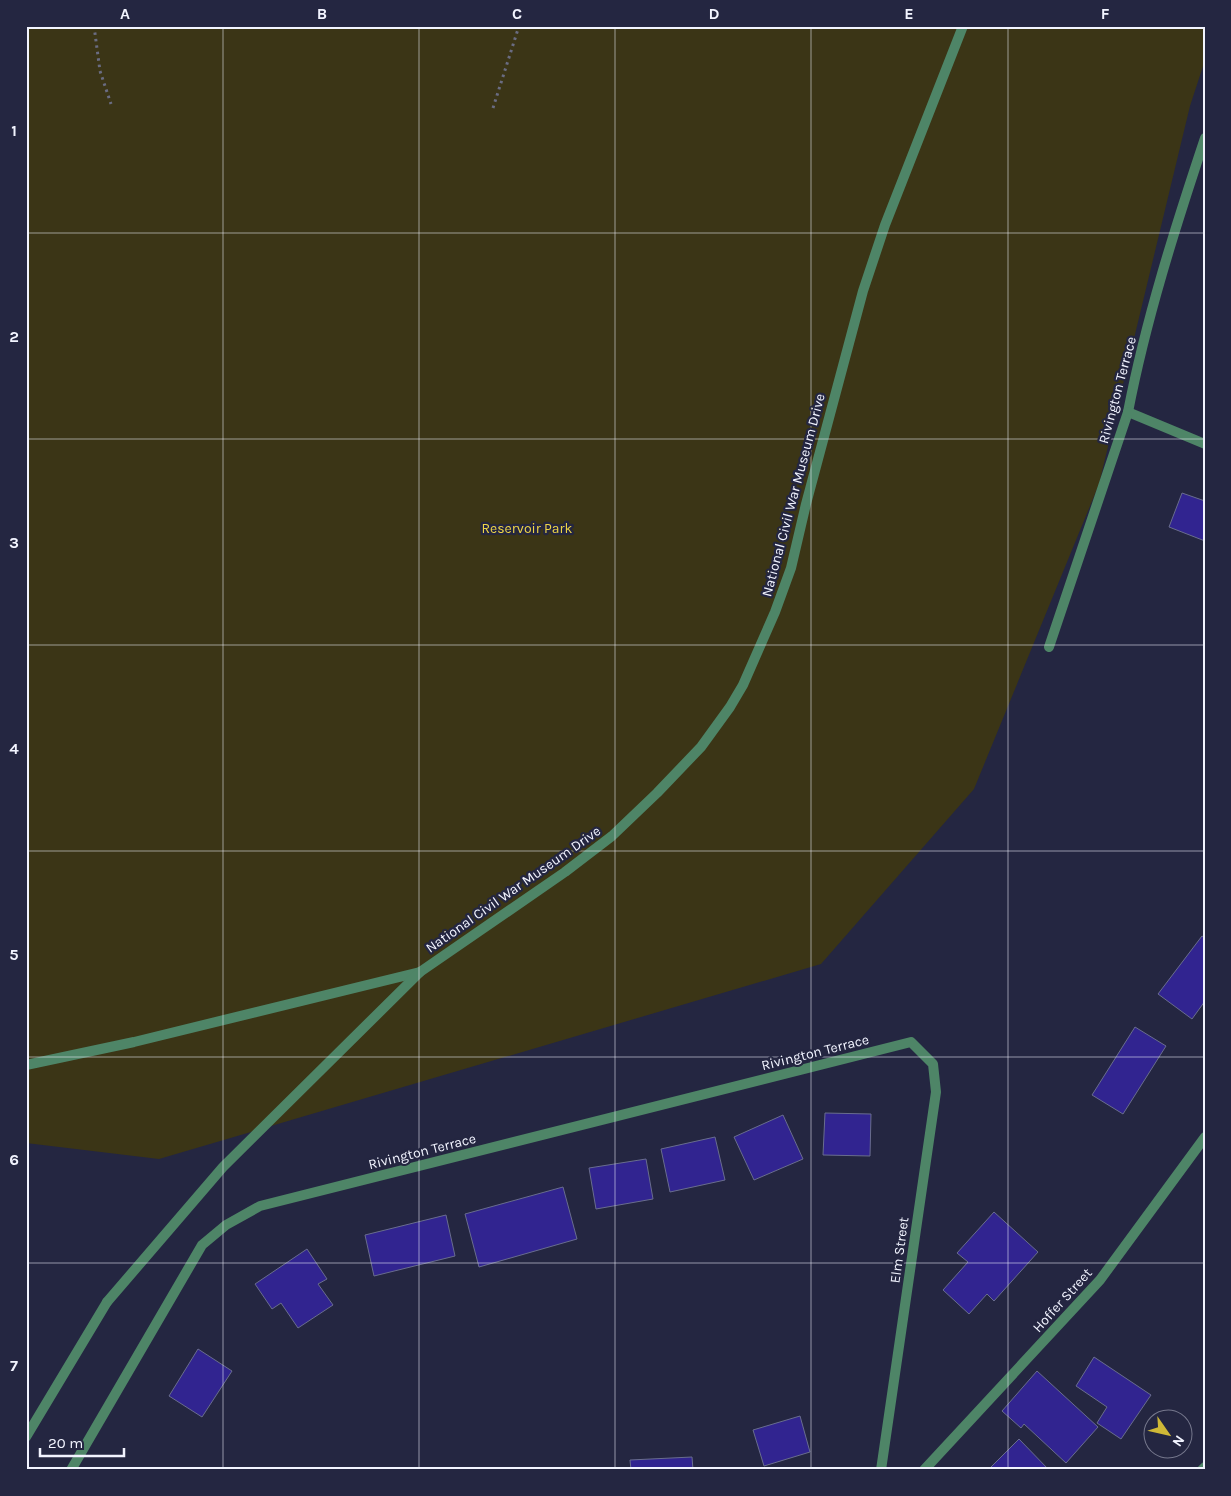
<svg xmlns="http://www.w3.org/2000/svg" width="1231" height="1496" font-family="Karla,sans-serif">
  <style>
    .green { fill: #3b3516 }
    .building { fill: #312490; stroke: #696d8e }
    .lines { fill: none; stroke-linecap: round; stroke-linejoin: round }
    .path { stroke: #6a6c82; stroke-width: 3; stroke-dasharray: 2.5 4; stroke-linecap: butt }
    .lane { stroke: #4e8567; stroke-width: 10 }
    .street { stroke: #4e8567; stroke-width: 10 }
    .grid { fill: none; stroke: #f2f4ff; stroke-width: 1; stroke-opacity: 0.55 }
    .labels { text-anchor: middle; stroke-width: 4.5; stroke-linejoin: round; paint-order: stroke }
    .street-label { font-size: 14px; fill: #f2f4ff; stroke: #242641 }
    .park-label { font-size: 14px; fill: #efd647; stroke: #242641 }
    .neatline { fill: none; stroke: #f2f4ff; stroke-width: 2 }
    .grid-label { font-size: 16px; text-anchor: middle; font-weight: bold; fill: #f2f4ff }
  </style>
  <rect width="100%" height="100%" fill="#242641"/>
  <!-- green -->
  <polygon class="green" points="26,26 1205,26 1205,60 1190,106 1099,484 974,789 821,964 159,1159 26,1143"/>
  <!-- building -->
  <g class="building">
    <polygon points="1182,493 1205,501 1205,541 1169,527"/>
    <polygon points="1202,936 1205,938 1205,1001 1192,1019 1158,994"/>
    <polygon points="1135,1027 1166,1046 1123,1114 1092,1095"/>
    <polygon points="825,1113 871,1114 870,1156 823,1155"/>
    <polygon points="783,1115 803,1159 754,1180 734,1137"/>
    <polygon points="715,1137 725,1180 670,1192 661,1149"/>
    <polygon points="646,1159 653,1199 596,1209 589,1168"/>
    <polygon points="563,1187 577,1239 479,1267 465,1214"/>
    <polygon points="994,1212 1038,1252 994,1301 987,1294 969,1314 943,1290 968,1262 957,1253"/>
    <polygon points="446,1215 455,1256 374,1276 365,1235"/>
    <polygon points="307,1249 327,1279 318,1284 333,1305 298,1328 281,1303 272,1309 255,1284"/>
    <polygon points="198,1349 232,1371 202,1417 169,1396"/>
    <polygon points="1094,1357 1151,1395 1121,1439 1097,1423 1107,1407 1076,1386"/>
    <polygon points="1037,1371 1098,1427 1066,1463 1024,1424 1021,1428 1002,1411"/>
    <polygon points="800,1416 810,1452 764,1466 753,1430"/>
    <polygon points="1019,1439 1049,1470 988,1470"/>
    <polygon points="692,1457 693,1470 631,1470 630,1460"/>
  </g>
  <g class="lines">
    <!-- path -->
    <g class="path">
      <polyline points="94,26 100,71 111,104"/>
      <polyline points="493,108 519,26"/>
    </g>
    <!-- lane -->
    <g class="lane">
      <path d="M1049 647 1128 412C1146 319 1175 228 1205 138"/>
      <polyline points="26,1065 134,1042 420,972 565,872 612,836 657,793 701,747 730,707 743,685 775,612 791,568 806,504 863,291 885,225 963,26"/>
      <polyline points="107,1302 223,1167 420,972"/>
      <polyline points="1202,1470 1205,1467"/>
    </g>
    <!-- street -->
    <g class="street">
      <polyline points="1128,412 1205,444"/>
      <polyline points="26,1437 107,1302"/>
      <polyline points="71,1470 202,1245 226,1225 260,1206 911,1042 933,1064 936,1092 881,1470"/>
      <polyline points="924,1470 1100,1280 1205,1137"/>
    </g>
  </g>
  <!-- grid -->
  <path class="grid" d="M223 26V1470M419 26V1470M615 26V1470M811 26V1470M1008 26V1470M26 233H1205M26 439H1205M26 645H1205M26 851H1205M26 1057H1205M26 1263H1205"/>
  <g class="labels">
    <!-- street labels -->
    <g class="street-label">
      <text transform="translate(1117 390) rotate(-75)" y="5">Rivington Terrace</text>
      <text transform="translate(793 495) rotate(-75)" y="5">National Civil War Museum Drive</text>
      <text transform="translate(513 889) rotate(-35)" y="5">National Civil War Museum Drive</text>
      <text transform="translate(815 1052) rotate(-14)" y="5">Rivington Terrace</text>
      <text transform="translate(422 1151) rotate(-14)" y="5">Rivington Terrace</text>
      <text transform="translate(899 1250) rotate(-82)" y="5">Elm Street</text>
      <text transform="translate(1062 1300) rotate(-48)" y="5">Hoffer Street</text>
    </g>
    <!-- park labels -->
    <g class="park-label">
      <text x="527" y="533">Reservoir Park</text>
    </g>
  </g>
  <!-- border -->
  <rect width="1231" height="1496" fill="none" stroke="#242641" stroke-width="55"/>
  <!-- north arrow -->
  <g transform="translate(1168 1434) rotate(124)"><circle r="24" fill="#242641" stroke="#76788d"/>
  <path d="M0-4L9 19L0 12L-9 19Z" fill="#cfb837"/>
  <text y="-8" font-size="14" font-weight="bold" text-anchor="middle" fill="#f2f4ff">N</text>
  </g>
  <!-- scale -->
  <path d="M40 1448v8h84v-8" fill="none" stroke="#f2f4ff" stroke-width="2.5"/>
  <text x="48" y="1448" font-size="15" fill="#f2f4ff" stroke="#242641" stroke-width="4" paint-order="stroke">20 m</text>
  <rect x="28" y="28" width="1176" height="1440" class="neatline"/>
  <g class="grid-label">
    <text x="125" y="19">A</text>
    <text x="322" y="19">B</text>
    <text x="517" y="19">C</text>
    <text x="714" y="19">D</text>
    <text x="909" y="19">E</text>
    <text x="1105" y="19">F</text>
    <text x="14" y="136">1</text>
    <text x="14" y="342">2</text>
    <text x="14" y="548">3</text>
    <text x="14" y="754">4</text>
    <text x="14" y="960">5</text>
    <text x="14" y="1165">6</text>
    <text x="14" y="1371">7</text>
  </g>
</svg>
